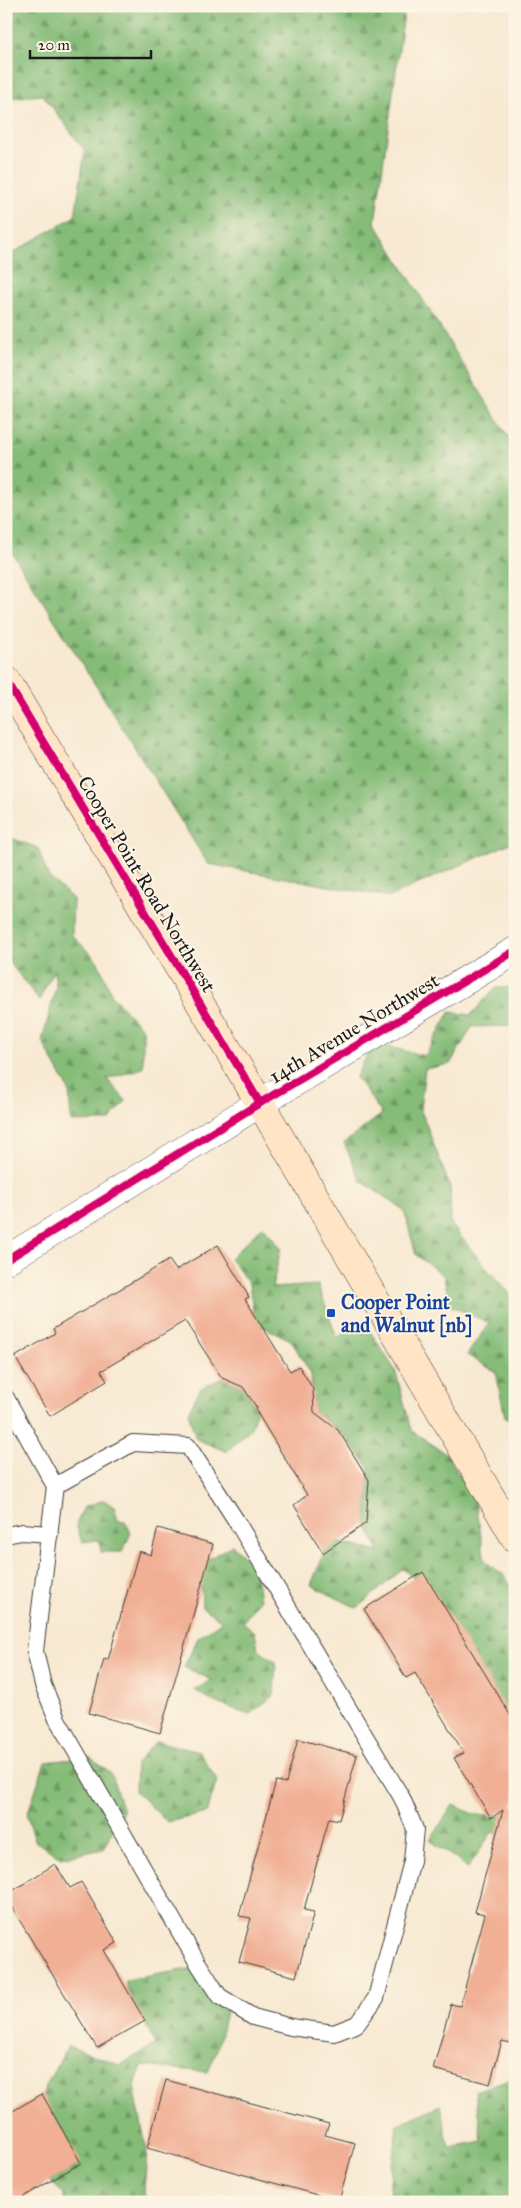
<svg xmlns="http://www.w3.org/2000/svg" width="521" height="2208" font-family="'IM FELL Great Primer',serif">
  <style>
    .forest { fill: url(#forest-firs); stroke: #506c4a }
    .building { fill: #f1b095 }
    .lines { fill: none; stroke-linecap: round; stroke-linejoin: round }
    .service-casing { stroke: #3d3b37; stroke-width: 18 }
    .tertiary-casing { stroke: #3d3b37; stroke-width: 29 }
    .secondary-casing { stroke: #3d3b37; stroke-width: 29 }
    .service { stroke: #fff; stroke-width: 16 }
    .tertiary { stroke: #fff; stroke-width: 28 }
    .secondary { stroke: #ffe4c6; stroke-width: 28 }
    .cycleway-casing { stroke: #fcf5e5; stroke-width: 11 }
    .cycleway { stroke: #d6006c; stroke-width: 8 }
    .transit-dot { fill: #1a4fb4; stroke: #fcf5e5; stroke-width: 2 }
    .labels { text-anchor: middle; stroke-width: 4; stroke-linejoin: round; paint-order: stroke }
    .street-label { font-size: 20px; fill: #1c1c1c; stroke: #fcf5e5 }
    .transit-label { font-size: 20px; font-weight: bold; fill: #164399; stroke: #fcf5e5; text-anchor: start }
  </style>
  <defs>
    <pattern id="forest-firs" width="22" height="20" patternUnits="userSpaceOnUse" patternTransform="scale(1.25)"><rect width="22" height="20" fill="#85bc78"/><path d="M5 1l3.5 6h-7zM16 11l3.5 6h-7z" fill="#6c9862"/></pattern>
  </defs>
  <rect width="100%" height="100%" fill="#fcf5e5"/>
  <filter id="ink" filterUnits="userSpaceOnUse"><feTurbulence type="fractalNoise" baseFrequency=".02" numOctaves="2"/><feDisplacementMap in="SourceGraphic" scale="10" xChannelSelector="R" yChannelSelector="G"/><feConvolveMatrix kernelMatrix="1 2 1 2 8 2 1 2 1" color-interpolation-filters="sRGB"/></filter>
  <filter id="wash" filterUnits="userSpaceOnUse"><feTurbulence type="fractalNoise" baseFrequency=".0096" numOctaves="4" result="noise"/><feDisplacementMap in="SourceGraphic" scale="20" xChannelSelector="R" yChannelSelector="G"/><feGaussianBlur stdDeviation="1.12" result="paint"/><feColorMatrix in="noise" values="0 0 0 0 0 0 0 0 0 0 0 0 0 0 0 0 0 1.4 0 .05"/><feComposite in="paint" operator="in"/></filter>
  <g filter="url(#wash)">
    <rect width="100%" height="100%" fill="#f8e9d2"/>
    <!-- forest -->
    <g class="forest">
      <polygon points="6,6 405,6 375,223 514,446 512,622 515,625 515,841 389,897 208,864 6,543 6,257 75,216 85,151 43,95 6,98"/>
      <polygon points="6,836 38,848 48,876 73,899 72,935 97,960 113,997 143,1029 143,1068 107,1079 126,1101 109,1121 71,1122 69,1090 42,1041 56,987 54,970 39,1000 6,958"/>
      <polygon points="515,987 515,1020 510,1026 472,1027 450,1064 425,1069 420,1108 450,1187 451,1224 486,1268 515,1299 515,1422 505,1417 496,1372 467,1355 489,1323 451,1306 443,1275 416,1255 404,1210 361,1181 344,1143 382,1114 356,1077 373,1043 425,1056 450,1012 471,1015 495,988"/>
      <polygon points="263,1226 281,1248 272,1288 318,1285 337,1338 362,1319 395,1370 412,1431 447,1454 476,1505 485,1561 505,1576 515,1594 515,1737 435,1595 403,1569 357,1608 311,1585 329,1540 379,1552 366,1523 369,1467 341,1432 314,1412 311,1374 291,1340 255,1323 249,1284 230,1258"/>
      <polygon points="222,1378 243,1387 257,1408 251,1428 227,1452 196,1439 188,1412 201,1388"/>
      <polygon points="104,1500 115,1508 118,1521 125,1521 131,1533 122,1552 101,1552 99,1540 82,1542 76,1525 84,1507"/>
      <polygon points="232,1545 255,1567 260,1599 243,1622 255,1632 258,1650 276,1662 274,1695 249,1715 210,1700 195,1690 212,1680 184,1667 198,1638 222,1621 202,1607 200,1564"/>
      <polygon points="156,1741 199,1752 217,1780 207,1813 167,1822 135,1791 136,1764"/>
      <polygon points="90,1757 111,1774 123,1811 103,1849 61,1858 35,1841 27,1815 45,1762"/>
      <polygon points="453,1805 474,1814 515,1817 515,1840 492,1832 468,1868 430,1840"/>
      <polygon points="200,1967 229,1999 217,2050 208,2072 142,2066 134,2086 147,2152 144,2194 152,2202 64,2202 64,2194 44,2176 36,2125 45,2087 68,2046 120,2065 156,2044 127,1989 125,1980"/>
      <polygon points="515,2074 515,2202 391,2202 390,2182 397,2125 440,2105 449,2147 482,2141 475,2091 512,2078"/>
    </g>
    <g id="blocks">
      <!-- building -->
      <g class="building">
        <polygon points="218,1245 249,1297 245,1299 290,1371 299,1366 313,1389 314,1412 338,1430 369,1480 366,1523 323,1553 294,1505 307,1495 256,1411 257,1408 243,1387 222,1378 185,1321 101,1371 107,1381 50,1416 15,1357 55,1333 53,1329 169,1260 176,1270"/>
        <polygon points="158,1528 213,1544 160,1733 89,1713 104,1659 108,1660 139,1551 151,1555"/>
        <polygon points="423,1572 515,1723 515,1803 511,1805 515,1806 515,2044 502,2041 490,2084 433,2069 451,2004 460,2006 485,1914 475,1912 503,1810 491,1818 454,1758 464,1753 415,1673 406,1678 364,1609"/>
        <polygon points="298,1739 357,1755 339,1820 329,1818 304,1910 314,1912 296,1977 239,1962 251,1918 239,1916 276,1781 286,1783"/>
        <polygon points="55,1864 70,1888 81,1882 117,1943 104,1950 145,2021 97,2048 6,1898 6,1895"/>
        <polygon points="166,2080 329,2124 325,2135 355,2143 339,2201 147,2148"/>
        <polygon points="42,2094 81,2163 15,2202 6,2202 6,2115"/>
      </g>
    </g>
  </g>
  <g filter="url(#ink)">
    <use href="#blocks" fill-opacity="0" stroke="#3d3b37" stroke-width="1"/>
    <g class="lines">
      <!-- service casing -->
      <g class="service-casing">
        <g id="service">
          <polyline points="6,1398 55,1486"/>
          <polygon points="133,1443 188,1446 237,1522 402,1798 415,1829 412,1861 376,1998 357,2024 334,2033 291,2027 253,2017 219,1996 196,1960 57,1719 43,1685 35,1651 55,1486"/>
          <polyline points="6,1535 22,1532 50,1534"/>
        </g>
      </g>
      <!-- tertiary casing -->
      <g class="tertiary-casing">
        <polyline id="tertiary" points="6,1260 260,1103 515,951"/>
      </g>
      <!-- secondary casing -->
      <g class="secondary-casing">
        <polyline id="secondary" points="6,680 260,1103 515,1538"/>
      </g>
      <!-- service -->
      <use href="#service" class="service"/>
      <!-- tertiary -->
      <use href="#tertiary" class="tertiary"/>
      <!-- secondary -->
      <use href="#secondary" class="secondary"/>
      <!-- cycleway casing -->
      <g class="cycleway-casing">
        <g id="cycleway">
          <polyline points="6,680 260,1103"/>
          <polyline points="6,1260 260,1103 515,951"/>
        </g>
      </g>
      <!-- cycleway -->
      <use href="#cycleway" class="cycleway"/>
    </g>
  </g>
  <!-- markers -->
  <rect class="transit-dot" x="326" y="1308" width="10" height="10" rx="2.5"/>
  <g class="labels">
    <!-- street labels -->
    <g class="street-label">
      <text transform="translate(147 884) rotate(59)" y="7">Cooper Point Road Northwest</text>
      <text transform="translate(354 1028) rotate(-31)" y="7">14th Avenue Northwest</text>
    </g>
    <!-- transit labels -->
    <g class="transit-label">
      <text x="341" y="1309">Cooper Point<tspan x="341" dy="23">and Walnut [nb]</tspan></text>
    </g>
  </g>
  <!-- margin -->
  <rect width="521" height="2208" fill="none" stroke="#fcf5e5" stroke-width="25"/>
  <!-- scale -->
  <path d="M30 50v8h121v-8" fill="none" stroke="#1c1c1c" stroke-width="2.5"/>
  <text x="38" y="50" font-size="15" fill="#1c1c1c" stroke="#fcf5e5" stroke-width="4" paint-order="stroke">20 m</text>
</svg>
